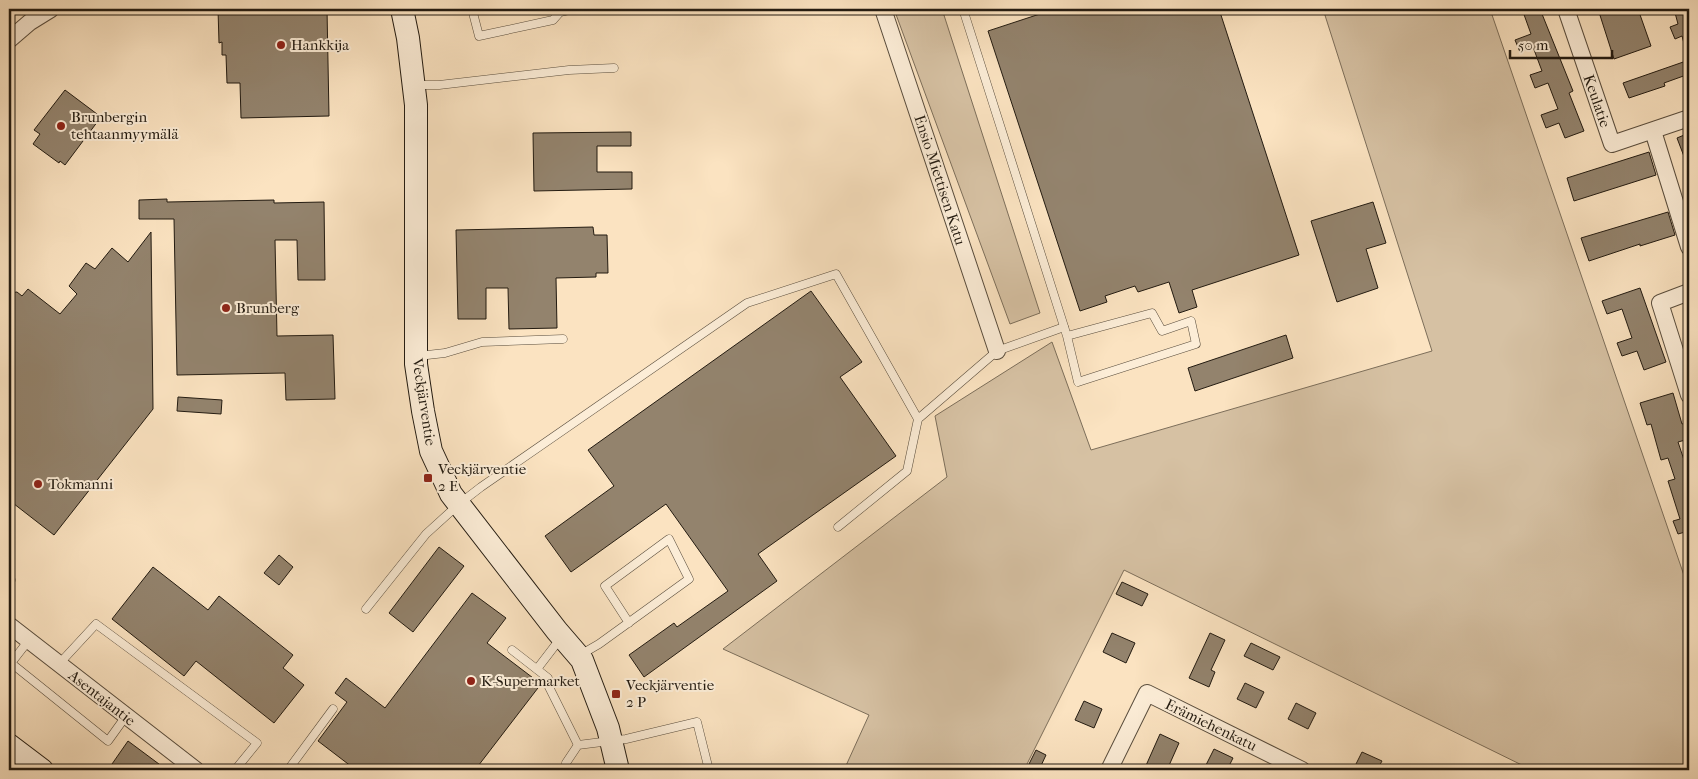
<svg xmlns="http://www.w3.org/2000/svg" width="1698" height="779" font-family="'IM FELL French Canon',serif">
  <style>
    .green { fill: #d6c1a3; stroke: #7c6e5a }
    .building { fill: #93836d; stroke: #231b11 }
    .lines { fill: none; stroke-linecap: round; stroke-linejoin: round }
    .lane-casing { stroke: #594d3d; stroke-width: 9 }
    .street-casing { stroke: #594d3d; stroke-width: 18 }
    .secondary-casing { stroke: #231b11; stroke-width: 24 }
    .lane { stroke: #fcedd7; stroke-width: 8 }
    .street { stroke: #fcedd7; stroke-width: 16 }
    .secondary { stroke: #fcedd7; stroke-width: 22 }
    .poi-dot { fill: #8f2418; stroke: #fcedd7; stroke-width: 2 }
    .labels { text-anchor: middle; stroke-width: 4; stroke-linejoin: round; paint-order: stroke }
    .poi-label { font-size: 15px; fill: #231b11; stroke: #fcedd7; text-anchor: start }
    .street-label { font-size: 15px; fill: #231b11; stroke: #fcedd7 }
  </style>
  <rect width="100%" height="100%" fill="#fbe3c1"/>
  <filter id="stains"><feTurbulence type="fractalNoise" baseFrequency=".004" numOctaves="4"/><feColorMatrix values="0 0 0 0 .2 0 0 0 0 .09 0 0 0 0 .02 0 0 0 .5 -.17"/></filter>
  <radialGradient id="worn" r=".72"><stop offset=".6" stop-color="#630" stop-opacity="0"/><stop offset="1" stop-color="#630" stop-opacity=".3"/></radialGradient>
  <!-- green -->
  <g class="green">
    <polygon points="894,9 942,9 1040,313 1010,324"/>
    <polygon points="1323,9 1490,9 1689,590 1689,770 1532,770 1124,570 1024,770 844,770 869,715 723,649 947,477 935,416 1052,342 1091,450 1432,351"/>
  </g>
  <!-- building -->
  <g class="building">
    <polygon points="218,9 327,9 329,116 241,118 240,83 227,83 226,55 222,55 222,42 219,43"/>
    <polygon points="1055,9 1219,9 1299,255 1192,290 1197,307 1179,313 1169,282 1138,292 1135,286 1105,296 1107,302 1080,311 988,31"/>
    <polygon points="1522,9 1540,9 1573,91 1569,93 1584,131 1565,138 1559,123 1546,128 1541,115 1558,109 1548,83 1535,88 1530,75 1542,71 1533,47 1520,52 1515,40 1531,34"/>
    <polygon points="1598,9 1638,9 1651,46 1614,59"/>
    <polygon points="1674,9 1689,9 1689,51 1686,51 1682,36 1675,39 1670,27 1678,24"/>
    <polygon points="1689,60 1689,74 1664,83 1665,86 1629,98 1623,83"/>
    <polygon points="65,90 101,117 65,165 60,161 59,163 33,144 40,134 34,130"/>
    <polygon points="631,132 631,146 597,146 597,172 632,172 632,189 534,191 533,133"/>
    <polygon points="1689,133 1689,166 1688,167 1677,138"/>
    <polygon points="1649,152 1656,175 1574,201 1567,178"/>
    <polygon points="167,199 167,202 274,200 274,203 324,202 325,280 298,280 297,240 275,240 277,336 333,335 335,399 286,400 285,373 177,375 174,219 139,219 139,200"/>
    <polygon points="1373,202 1386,243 1366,249 1378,288 1337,302 1311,221"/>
    <polygon points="1668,212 1675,235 1640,246 1640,244 1589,261 1581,238"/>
    <polygon points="593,227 594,235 607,235 608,273 596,273 596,277 556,278 557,328 509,329 508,288 486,288 486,319 458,319 456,230"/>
    <polygon points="151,232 153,409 54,535 9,500 9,293 17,292 22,296 28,289 60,314 77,294 69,286 86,263 95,269 112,248 128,262"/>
    <polygon points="1640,288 1666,362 1644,370 1637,351 1622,356 1617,343 1632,338 1622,309 1607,314 1602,301"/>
    <polygon points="811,291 862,362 840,377 896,456 758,554 777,581 644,677 629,655 674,623 677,627 728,591 666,504 571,572 545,536 614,486 588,450"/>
    <polygon points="1286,335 1293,358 1195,391 1188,368"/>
    <polygon points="1673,393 1682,424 1686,423 1689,435 1689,439 1678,442 1686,466 1689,465 1689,539 1687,539 1685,532 1678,534 1673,521 1680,519 1668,481 1675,479 1668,458 1661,460 1651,424 1647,425 1640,403"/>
    <polygon points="178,397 222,400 221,414 177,411"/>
    <polygon points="439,547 464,566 413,632 389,613"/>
    <polygon points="279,555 293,567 279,585 264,573"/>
    <polygon points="153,567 208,610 219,596 293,655 283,668 304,685 274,723 196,661 184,676 112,619"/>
    <polygon points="1122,582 1148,594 1142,606 1116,594"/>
    <polygon points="472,593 506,618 487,643 541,684 475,770 356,770 318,741 347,702 335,693 346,678 385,708"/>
    <polygon points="1112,633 1135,643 1126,663 1103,652"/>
    <polygon points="1210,633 1225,640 1211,670 1215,672 1209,687 1189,678"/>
    <polygon points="1251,643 1280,657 1273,670 1244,656"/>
    <polygon points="1245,683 1264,692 1256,708 1237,699"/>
    <polygon points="1084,701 1102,709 1094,728 1075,720"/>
    <polygon points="1296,703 1316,713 1308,729 1288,719"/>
    <polygon points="1160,734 1179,743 1167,770 1144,770"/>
    <polygon points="128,741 167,770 120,770 112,764"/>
    <polygon points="1214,749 1233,758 1227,770 1216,770 1206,765"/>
    <polygon points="1036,750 1046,755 1039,770 1026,770"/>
    <polygon points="1362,752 1382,761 1377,770 1353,770"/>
  </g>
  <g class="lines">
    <!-- lane casing -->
    <g class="lane-casing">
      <g id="lane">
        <polyline points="472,9 479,36 553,20 560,12"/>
        <polyline points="559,9 560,12 574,9"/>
        <polyline points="963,9 1067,336 1078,382 1196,344 1191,321 1162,331 1152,313 1067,336"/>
        <polyline points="417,85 439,85 569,70 614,68"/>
        <polyline points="418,356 445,353 482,342 563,339"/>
        <polyline points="838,527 907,471 918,419 997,351 1064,327"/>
        <polyline points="9,582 11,580"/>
        <polyline points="366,609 426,534 459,504 481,487 747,303 836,274 918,419"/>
        <polyline points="29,640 11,663 108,741 126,716"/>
        <polyline points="512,650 548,678 549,687 578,745"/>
        <polyline points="580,655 599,644 689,579 669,539 605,586 629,623"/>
        <polyline points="59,664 96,624 257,743 235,770"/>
        <polyline points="537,669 560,639"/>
        <polyline points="566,763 578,745 626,739 697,722 709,770"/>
        <polyline points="288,770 333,709"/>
      </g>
    </g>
    <!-- street casing -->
    <g class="street-casing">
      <g id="street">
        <polyline points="883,9 997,351"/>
        <polyline points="1566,9 1612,144 1689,118"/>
        <polyline points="9,40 30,22 51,9"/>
        <polyline points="1653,131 1689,247"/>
        <polyline points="1689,292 1660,303 1689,395"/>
        <polyline points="9,625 196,770"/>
        <polyline points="1109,770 1147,693 1302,770"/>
      </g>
    </g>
    <!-- secondary casing -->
    <g class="secondary-casing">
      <g id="secondary">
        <polyline points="402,9 408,38 416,105 416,364 423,411 431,451 451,494 557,631 582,660 608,728 618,770"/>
        <polyline points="9,745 42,770"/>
      </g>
    </g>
    <!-- lane -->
    <use href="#lane" class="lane"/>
    <!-- street -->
    <use href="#street" class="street"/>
    <!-- secondary -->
    <use href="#secondary" class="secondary"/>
  </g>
  <!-- markers -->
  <g class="poi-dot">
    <circle cx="281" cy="45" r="5"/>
    <circle cx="61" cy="126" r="5"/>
    <circle cx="226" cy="308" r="5"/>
    <rect x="423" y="473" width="10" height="10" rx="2.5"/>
    <circle cx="38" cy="484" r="5"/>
    <circle cx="471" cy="681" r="5"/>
    <rect x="611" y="689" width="10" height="10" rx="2.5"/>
  </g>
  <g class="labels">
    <!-- poi labels -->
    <g class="poi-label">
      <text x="291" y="50">Hankkija</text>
      <text x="71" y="122">Brunbergin<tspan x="71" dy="17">tehtaanmyymälä</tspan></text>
      <text x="236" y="313">Brunberg</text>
      <text x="438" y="474">Veckjärventie<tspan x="438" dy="17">2 E</tspan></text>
      <text x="48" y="489">Tokmanni</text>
      <text x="481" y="686">K-Supermarket</text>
      <text x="626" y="690">Veckjärventie<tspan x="626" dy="17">2 P</tspan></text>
    </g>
    <!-- street labels -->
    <g class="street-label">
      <text transform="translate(1597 101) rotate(71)" y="5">Keulatie</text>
      <text transform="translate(940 180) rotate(72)" y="5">Ensio Miettisen Katu</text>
      <text transform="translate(424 402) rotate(81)" y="5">Veckjärventie</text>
      <text transform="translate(102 698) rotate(38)" y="5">Asentajantie</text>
      <text transform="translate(1211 725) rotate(26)" y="5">Erämiehenkatu</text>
    </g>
  </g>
  <!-- margin -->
  <rect width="1698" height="779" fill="none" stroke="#fbe3c1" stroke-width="30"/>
  <rect x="10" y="10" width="1678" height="759" fill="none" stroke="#231b11" stroke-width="2.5"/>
  <rect x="15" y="15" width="1668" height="749" fill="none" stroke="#231b11"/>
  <!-- scale -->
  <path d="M1510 50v8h102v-8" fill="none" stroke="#231b11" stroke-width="2.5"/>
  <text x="1518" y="50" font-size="15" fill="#231b11" stroke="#fcedd7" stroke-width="4" paint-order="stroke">50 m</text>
  <rect width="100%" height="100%" filter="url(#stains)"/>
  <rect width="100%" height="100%" fill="url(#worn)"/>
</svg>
